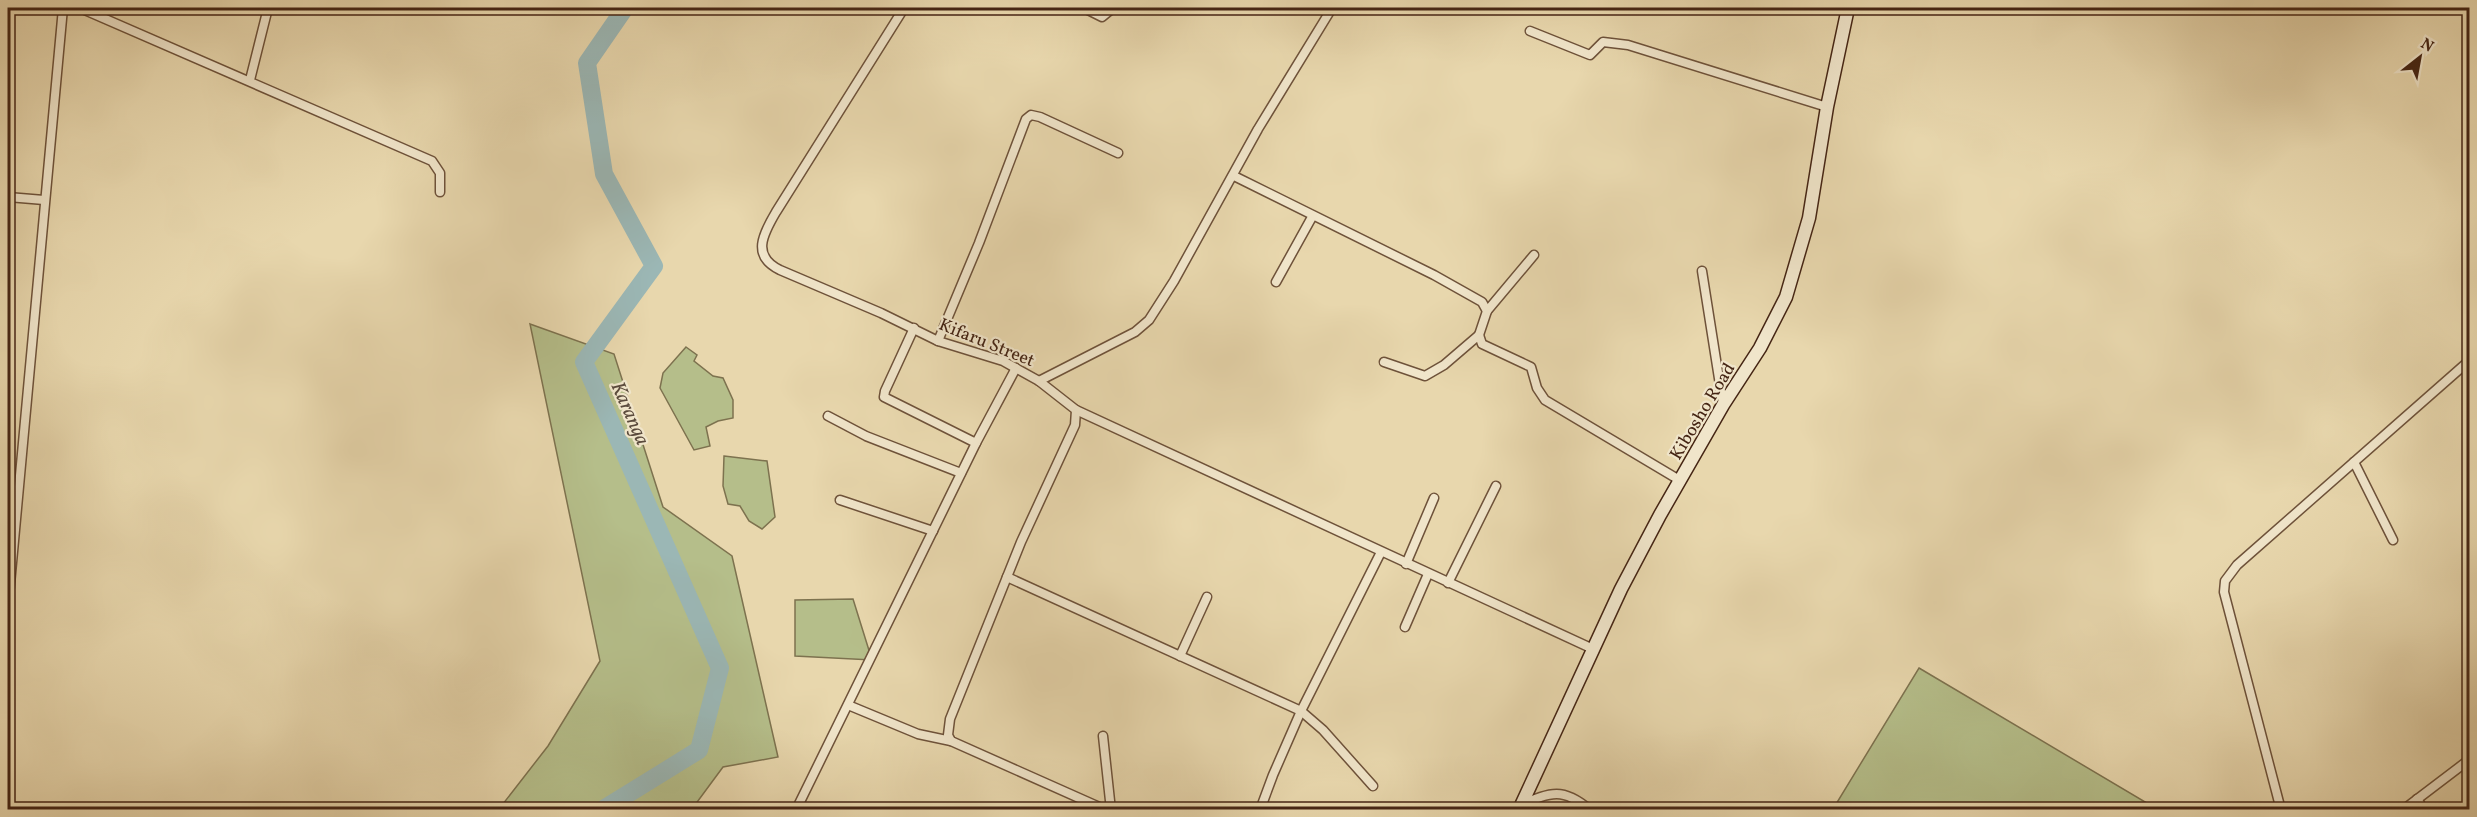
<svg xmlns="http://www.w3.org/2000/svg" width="2477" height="817" font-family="Vollkorn,serif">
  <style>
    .green { fill: #b5be8a; stroke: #7d724f; stroke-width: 1.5 }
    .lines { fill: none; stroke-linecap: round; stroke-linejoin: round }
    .river { stroke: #9bb7b5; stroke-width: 18 }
    .minor-casing { stroke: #6e523a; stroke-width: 11 }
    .secondary-casing { stroke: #452514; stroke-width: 15 }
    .minor { stroke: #f0e5ca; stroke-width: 8 }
    .secondary { stroke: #f0e5ca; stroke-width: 12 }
    .labels { text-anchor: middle; stroke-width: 4.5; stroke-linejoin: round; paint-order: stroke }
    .street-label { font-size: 18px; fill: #452514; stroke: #f0e5ca }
    .water-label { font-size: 20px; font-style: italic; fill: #5a4a3c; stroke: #f0e5ca }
  </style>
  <rect width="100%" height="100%" fill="#e8d7ad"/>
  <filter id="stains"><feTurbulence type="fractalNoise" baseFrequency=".00333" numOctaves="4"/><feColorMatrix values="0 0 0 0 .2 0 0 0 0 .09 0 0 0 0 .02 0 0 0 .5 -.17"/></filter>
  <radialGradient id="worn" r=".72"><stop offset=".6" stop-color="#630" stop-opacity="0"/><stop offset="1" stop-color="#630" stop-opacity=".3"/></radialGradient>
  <!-- green -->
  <g class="green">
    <polygon points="530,324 614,354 663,507 732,556 778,757 723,767 692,809 499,809 548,746 600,661"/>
    <polygon points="686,347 697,355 694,361 713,376 723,378 733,400 733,418 718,421 706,427 710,446 694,450 660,388 663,373"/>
    <polygon points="724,456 767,461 775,517 762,529 749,521 740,506 728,504 723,486"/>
    <polygon points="853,599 872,660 795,656 795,600"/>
    <polygon points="1919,668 2157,809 1833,809"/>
  </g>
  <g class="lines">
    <!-- river -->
    <polyline class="river" points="602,810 699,750 720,668 584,362 654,266 604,174 587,63 625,8"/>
    <!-- minor casing -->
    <g class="minor-casing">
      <g id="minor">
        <polyline points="80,8 432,161 440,173 440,192"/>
        <path d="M904 8 776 212C763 234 751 256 780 270L881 313 938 341 1003 361 1039 381 1076 410 1075 425 1021 542 950 719 948 735 951 741 1106 810"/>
        <polyline points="1084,8 1102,17 1113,8"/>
        <polyline points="1530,31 1590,55 1603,42 1628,45 1827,107"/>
        <polyline points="250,80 268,8"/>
        <polyline points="1234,176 1434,275 1482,302 1487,311 1479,335 1482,344 1531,367 1537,388 1545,400 1681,481"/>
        <polyline points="8,197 44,200"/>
        <polyline points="1702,271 1723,404"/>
        <polyline points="1276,282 1312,217"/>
        <polyline points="1487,311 1534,255"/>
        <polyline points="938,341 979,243 1026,119 1031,115 1040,117 1118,153"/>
        <polyline points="1384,362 1425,376 1444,365 1479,335"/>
        <polyline points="1039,381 1135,332 1149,320 1174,281 1258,129 1332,8"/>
        <polyline points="1076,410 1593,649"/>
        <polyline points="828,416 866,436 961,473"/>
        <polyline points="976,443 1016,368"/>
        <polyline points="2354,462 2393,540"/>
        <polyline points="840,500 933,531"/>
        <polyline points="1406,564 1434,498"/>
        <polyline points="1007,577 1301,711 1323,730 1373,786"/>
        <polyline points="1448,583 1496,486"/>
        <polyline points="8,606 63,8"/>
        <polyline points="1405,627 1428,574"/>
        <polyline points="1180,656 1207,597"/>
        <polyline points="848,705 918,734 951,741"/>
        <polyline points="1103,736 1111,810"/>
        <polyline points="2417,799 2424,810"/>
        <path d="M1521 805C1551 792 1563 787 1590 810"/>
        <polyline points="796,810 976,443 884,397 885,391 914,328"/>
        <polyline points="1260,810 1273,775 1301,711 1381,552"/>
        <polyline points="2281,810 2224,592 2225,581 2237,565 2470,360"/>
        <polyline points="2403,810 2470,759"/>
      </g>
    </g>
    <!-- secondary casing -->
    <g class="secondary-casing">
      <polyline id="secondary" points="1519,810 1621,589 1660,515 1723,405 1760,348 1786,297 1809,218 1827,107 1848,8"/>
    </g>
    <!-- minor -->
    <use href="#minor" class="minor"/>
    <!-- secondary -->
    <use href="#secondary" class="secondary"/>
  </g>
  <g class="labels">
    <!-- street labels -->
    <g class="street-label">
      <text transform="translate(987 342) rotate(22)" y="6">Kifaru Street</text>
      <text transform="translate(1702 411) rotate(-59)" y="6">Kibosho Road</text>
    </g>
    <!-- water labels -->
    <g class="water-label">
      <text transform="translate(631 413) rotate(66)" y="7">Karanga</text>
    </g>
  </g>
  <!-- margin -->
  <rect width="2477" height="817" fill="none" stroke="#e8d7ad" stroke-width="30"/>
  <rect x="9" y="9" width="2459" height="799" fill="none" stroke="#452514" stroke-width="3"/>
  <rect x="15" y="15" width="2447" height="787" fill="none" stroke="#452514" stroke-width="1.5"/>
  <!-- north arrow -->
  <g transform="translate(2420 57) rotate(31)" stroke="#f0e5ca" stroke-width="4.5" paint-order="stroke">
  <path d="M0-4.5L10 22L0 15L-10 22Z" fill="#452514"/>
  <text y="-9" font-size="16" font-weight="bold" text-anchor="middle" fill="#452514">N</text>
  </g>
  <rect width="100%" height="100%" filter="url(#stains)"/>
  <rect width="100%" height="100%" fill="url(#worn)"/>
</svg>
